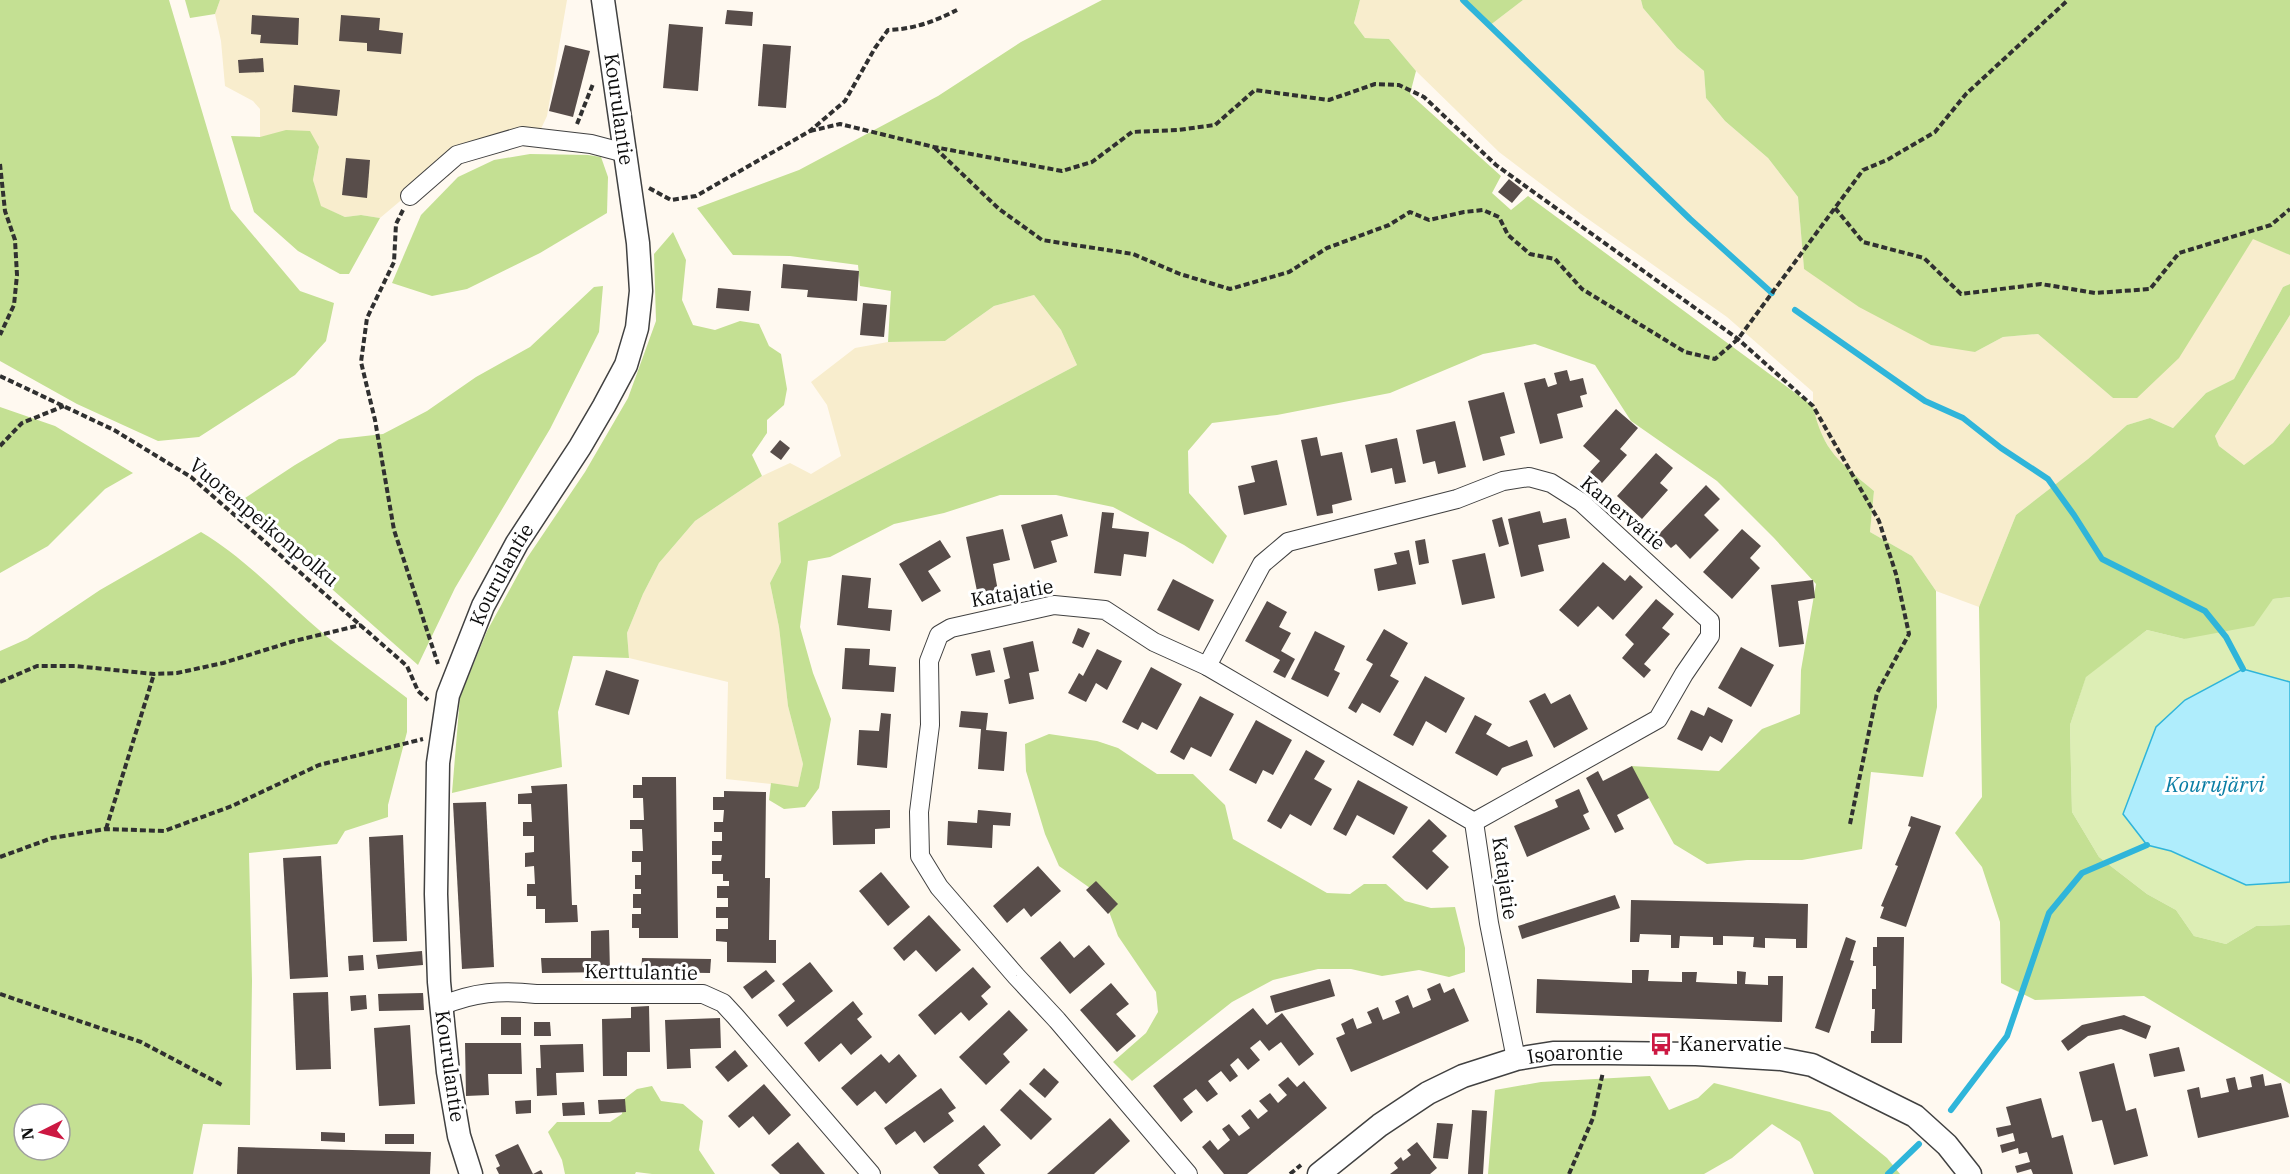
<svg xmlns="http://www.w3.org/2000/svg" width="2290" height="1174" font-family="'IBM Plex Serif',serif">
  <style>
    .farmland { fill: #f8edcd }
    .green { fill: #ddeeb5 }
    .forest { fill: #c4e093; fill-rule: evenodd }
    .water { fill: #afedfc; stroke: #2fb5da; stroke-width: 1.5 }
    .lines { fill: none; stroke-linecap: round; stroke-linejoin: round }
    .stream { stroke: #2fb5da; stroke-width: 6 }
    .building { fill: #584d4a }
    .minor-casing { stroke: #414141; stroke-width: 20 }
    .tertiary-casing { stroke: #414141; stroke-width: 25 }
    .path { stroke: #303030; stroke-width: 4; stroke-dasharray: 6 3; stroke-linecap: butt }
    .minor { stroke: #fff; stroke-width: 18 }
    .tertiary { stroke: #fff; stroke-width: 22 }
    .labels { text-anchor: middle; stroke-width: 6; stroke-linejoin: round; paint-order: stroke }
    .street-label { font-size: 20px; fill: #0e0e0e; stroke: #fff }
    .poi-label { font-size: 20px; fill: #0e0e0e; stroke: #fff; text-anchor: start }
    .water-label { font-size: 21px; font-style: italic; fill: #0b7ea5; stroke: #fff }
  </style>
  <rect width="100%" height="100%" fill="#fff9f0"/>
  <!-- farmland -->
  <g class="farmland">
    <polygon points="220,0 567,0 547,116 539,133 461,161 449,176 418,186 380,218 361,215 345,217 320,206 313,180 319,147 260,137 260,109 253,101 225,86 221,41 215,14"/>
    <polygon points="1360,0 1463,0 1489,26 1523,0 1641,0 1643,8 1677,48 1704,71 1706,98 1725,121 1768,158 1798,197 1804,269 1975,352 2003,337 2038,334 2113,398 2221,289 2253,238 2290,255 2290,284 2283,287 2234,379 2206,393 2173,428 2150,418 2127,425 2088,459 2016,515 1979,607 1936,591 1912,556 1870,532 1874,491 1836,459 1818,429 1813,406 1813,392 1727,317 1581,214 1499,152 1416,71 1389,39 1365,38 1354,23"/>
    <polygon points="1034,295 1061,330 1077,365 778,523 781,562 770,583 779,627 788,706 803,764 798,787 726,779 728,682 629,658 627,633 643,594 659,563 695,521 762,476 790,463 811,474 841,456 827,405 811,382 855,348 888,342 945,341 994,306"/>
    <polygon points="2290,315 2290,423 2273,443 2244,465 2219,446 2215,436"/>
  </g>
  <!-- green -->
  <polygon class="green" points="2290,597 2290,682 2147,845 2171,851 2246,885 2290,882 2290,925 2256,926 2226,944 2194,936 2176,910 2147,894 2099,857 2072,812 2070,725 2086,676 2147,630 2184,639 2273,599"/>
  <!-- forest -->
  <g class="forest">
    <polygon points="0,0 169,0 231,209 300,291 334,303 326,341 295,375 199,437 158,441 77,404 0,361"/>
    <polygon points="185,0 220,0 215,14 190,18"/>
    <path d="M1102 0H1360L1354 23 1365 38 1389 39 1416 71 1410 94 1501 176 1492 193 1511 210 1528 196 1813 406C1823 452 1840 462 1874 491L1870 532 1912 556 1936 591 1937 707 1923 777 1871 772 1862 849 1802 860H1747L1707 864 1674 844 1631 766 1719 771 1762 729 1800 714 1801 670 1816 584 1774 538 1717 481 1631 421 1595 365 1535 344 1483 354 1390 393 1277 415 1212 423 1188 451 1189 493 1227 536 1213 564 1184 545 1113 507 1056 495H1000L944 513 894 524 830 557 808 561 800 627 813 673 831 719 819 788 805 807 784 809 769 800 771 783 798 787 803 764 788 706 779 627 770 583 781 562 778 523 1077 365 1061 330 1034 295 994 306 945 341 888 342 891 291 860 286 858 265 790 256 733 255 697 208 799 170 938 96 1021 42Z"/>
    <polygon points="1463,0 1523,0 1489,26"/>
    <polygon points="1641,0 2290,0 2290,255 2253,239 2179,358 2137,398 2113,398 2038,334 2003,337 1975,352 1931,345 1859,307 1804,269 1798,197 1768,158 1725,121 1706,98 1704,71 1677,48 1643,8"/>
    <polygon points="286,130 310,131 319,147 313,180 321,206 345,217 361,215 380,218 349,274 340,274 298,251 254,212 231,136 260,137"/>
    <polygon points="530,154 588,155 601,157 608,177 607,213 540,253 467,289 432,296 392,283 421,215 458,177 494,160"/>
    <polygon points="673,232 686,260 682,300 693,325 715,330 740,321 759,324 769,346 781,354 787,389 784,405 767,420 767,433 752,455 762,476 695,521 659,563 643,594 627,633 629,658 573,656 558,712 562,767 452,793 460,697 487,631 527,558 585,472 628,398 656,321 654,254"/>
    <polygon points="2290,284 2290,315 2215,436 2219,446 2244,465 2273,443 2290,423 2290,597 2273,599 2254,626 2184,639 2147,630 2086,677 2070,725 2072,812 2099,857 2147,894 2176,910 2194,936 2226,944 2256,926 2290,925 2290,1084 2144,996 2035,1000 2001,983 2000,922 1982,867 1955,833 1982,797 1979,607 2016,515 2088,459 2127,425 2150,418 2173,428 2206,393 2234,379 2283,287"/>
    <polygon points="603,286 599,332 550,429 455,588 418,665 333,590 284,550 242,500 295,465 339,439 383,434 427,411 476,377 530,347 594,287"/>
    <polygon points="0,407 55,426 133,473 105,489 48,546 0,573"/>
    <path d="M201 532C248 560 284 601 326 636 352 657 380 677 407 698V732L388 805V817L345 831 337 844 249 853 252 981 250 1125 203 1124 193 1174H0V651L27 639 100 590ZM24 1114H60V1150H24Z"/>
    <polygon points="1049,734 1097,741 1118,748 1157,774 1193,774 1225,805 1233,839 1327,893 1350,894 1364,884 1386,884 1405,901 1431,908 1455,907 1465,948 1465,972 1449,977 1419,970 1382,976 1351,969 1318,969 1273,980 1232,1002 1132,1081 1113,1062 1146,1033 1158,1012 1156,992 1118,936 1104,898 1059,866 1045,834 1026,771 1025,744"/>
    <polygon points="1650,1076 1669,1110 1698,1098 1714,1083 1830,1112 1887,1158 1900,1174 1814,1174 1800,1142 1772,1124 1732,1158 1704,1174 1488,1174 1495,1090 1541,1082"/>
    <polygon points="652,1086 661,1101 683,1104 703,1121 699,1150 715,1174 652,1174 636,1172 635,1174 565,1174 562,1160 548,1132 557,1122 610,1122 622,1114 624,1099 637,1089"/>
  </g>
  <!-- water -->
  <polygon class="water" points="2243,669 2290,682 2290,882 2246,885 2171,851 2147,845 2123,814 2156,727 2185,700"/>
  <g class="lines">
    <!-- stream -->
    <g class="stream">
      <polyline points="1463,0 1690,219 1772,293"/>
      <polyline points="1795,310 1925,401 1963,418 2001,448 2048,479 2074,515 2102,559 2205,611 2226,637 2243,669"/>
      <polyline points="1951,1110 2007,1036 2049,913 2082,873 2147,845"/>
      <polyline points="1888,1174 1919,1144"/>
    </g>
  </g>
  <!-- building -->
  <g class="building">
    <polygon points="727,10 753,12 752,26 725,24"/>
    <polygon points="252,15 299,18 298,45 260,43 261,35 251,34"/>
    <polygon points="341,15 380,18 379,30 403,33 401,54 367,51 367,43 339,41"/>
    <polygon points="669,24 703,27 698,91 663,88"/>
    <polygon points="763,44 791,46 786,108 758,106"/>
    <polygon points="565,45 590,51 573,117 549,111"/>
    <polygon points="263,58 264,72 239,73 238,60"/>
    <polygon points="294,85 340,90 337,116 292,112"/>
    <polygon points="346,158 370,160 367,198 342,195"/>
    <polygon points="1509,179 1523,190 1512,203 1498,192"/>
    <polygon points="783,264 859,271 857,301 807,297 808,290 781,288"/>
    <polygon points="718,288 751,291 749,311 716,308"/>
    <polygon points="863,303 887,305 884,337 860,335"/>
    <polygon points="1567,370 1570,381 1583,378 1587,394 1580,396 1583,407 1557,414 1563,438 1540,444 1524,383 1545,378 1548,387 1557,384 1554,373"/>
    <polygon points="1504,392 1515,433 1500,437 1505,455 1483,461 1468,401"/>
    <polygon points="1616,409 1638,428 1620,449 1627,455 1602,483 1590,472 1600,461 1583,446"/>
    <polygon points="1455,421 1466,467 1438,474 1435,461 1423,464 1416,430"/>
    <polygon points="1317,437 1321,456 1342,452 1352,500 1332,505 1333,513 1317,516 1301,440"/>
    <polygon points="1397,438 1406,482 1395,484 1392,468 1371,473 1365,445"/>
    <polygon points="780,440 790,448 781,460 770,452"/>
    <polygon points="1656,453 1673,468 1660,483 1668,490 1642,519 1617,496"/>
    <polygon points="1277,460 1287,505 1244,515 1238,486 1255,482 1251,466"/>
    <polygon points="1706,485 1720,499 1704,515 1719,530 1690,559 1676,544 1671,548 1658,535"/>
    <polygon points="1540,511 1543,523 1566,518 1570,538 1538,545 1544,571 1521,577 1508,519"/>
    <polygon points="1102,512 1114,513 1112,528 1149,532 1146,557 1124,554 1121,576 1094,573"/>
    <polygon points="1062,514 1068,536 1051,541 1057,562 1034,569 1021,525"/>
    <polygon points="1502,517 1509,544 1499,547 1492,520"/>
    <polygon points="1003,529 1010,560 993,564 998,591 978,596 966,537"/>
    <polygon points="1742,529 1761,546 1750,558 1760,568 1732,599 1703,572"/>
    <polygon points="1425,539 1429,563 1419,565 1415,541"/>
    <polygon points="940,540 951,557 928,571 941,591 922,602 899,564"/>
    <polygon points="1409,550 1416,584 1378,591 1374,569 1397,564 1394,553"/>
    <polygon points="1485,553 1495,598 1462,605 1452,560"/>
    <polygon points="1603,562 1625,581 1630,575 1643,587 1613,620 1598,606 1578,627 1559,610"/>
    <polygon points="842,575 871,578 868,608 892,610 890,631 837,625"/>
    <polygon points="1173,579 1214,600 1199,631 1157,610"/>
    <polygon points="1813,580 1815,598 1798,601 1804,644 1779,647 1771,585"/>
    <polygon points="1656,599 1674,614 1662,628 1670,634 1644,664 1651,670 1644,678 1622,658 1634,644 1625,635"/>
    <polygon points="1267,601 1287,612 1279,627 1291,633 1281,651 1295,659 1285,678 1273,672 1280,660 1245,641"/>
    <polygon points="1078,628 1090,633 1083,648 1072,643"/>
    <polygon points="1384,629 1408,643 1390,676 1399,681 1380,713 1362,703 1356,713 1348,708 1373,664 1366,660"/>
    <polygon points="1315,631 1345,646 1334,670 1340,673 1328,697 1291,679"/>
    <polygon points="1033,641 1039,671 1029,673 1034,699 1009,704 1004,680 1010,678 1003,648"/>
    <polygon points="1741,647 1774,665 1751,707 1718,688"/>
    <polygon points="845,648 870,649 869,665 896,667 894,692 842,689"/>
    <polygon points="1097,649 1122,661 1107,690 1096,683 1086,702 1068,693 1079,673 1083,676"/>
    <polygon points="990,650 995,672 976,676 971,654"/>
    <polygon points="1151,667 1182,684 1157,730 1142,722 1138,730 1122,722"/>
    <polygon points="606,670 639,680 629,715 595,705"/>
    <polygon points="1425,676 1465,698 1446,733 1426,721 1413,746 1393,735"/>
    <polygon points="1545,693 1551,704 1570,694 1588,729 1554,748 1529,701"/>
    <polygon points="1200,696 1234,714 1211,757 1191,747 1184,760 1170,752"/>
    <polygon points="1708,707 1733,720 1722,743 1710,736 1702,751 1677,739 1691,710 1704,716"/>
    <polygon points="961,711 988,713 986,730 1007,732 1004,771 978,769 981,729 959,727"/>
    <polygon points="881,713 891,714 887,768 857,765 859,730 879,731"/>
    <polygon points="1475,715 1492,724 1486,734 1509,747 1527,740 1533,756 1502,768 1497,776 1455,753"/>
    <polygon points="1256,720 1292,740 1273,775 1263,770 1256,784 1229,770"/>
    <polygon points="1306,750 1325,761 1314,779 1332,789 1311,826 1290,814 1281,829 1267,821"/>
    <polygon points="1632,766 1649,798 1617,815 1624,829 1615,833 1586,778 1598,771 1603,781"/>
    <polygon points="642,777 676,777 678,938 639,938 639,928 632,928 632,914 641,914 641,908 633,908 633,894 641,894 641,889 635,889 635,875 641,875 641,862 632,862 632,851 643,851 642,829 630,829 630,820 644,820 643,798 633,798 633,785 642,785"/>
    <polygon points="1358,780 1408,807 1394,835 1357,815 1346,836 1333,829"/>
    <polygon points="567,784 572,905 577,905 578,922 545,923 545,909 536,909 536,896 527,896 527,884 535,884 534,866 525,867 525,853 534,852 534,836 523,836 523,822 532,822 531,804 518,804 518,794 532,793 531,786"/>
    <polygon points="1579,789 1589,812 1583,815 1590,829 1527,857 1514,826 1558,807 1555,800"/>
    <polygon points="724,791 766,792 765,878 770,878 769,940 776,940 776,963 727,962 727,942 716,941 716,929 728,929 728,918 716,918 716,907 728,907 728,898 717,898 717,886 729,886 729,881 723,881 723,874 712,874 712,861 721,861 722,855 712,855 712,841 722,841 722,832 714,832 714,822 723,822 724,810 713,810 713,797 724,797"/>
    <polygon points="486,802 494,967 462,969 453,803"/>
    <polygon points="890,810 890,828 875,829 875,844 833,845 832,811"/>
    <polygon points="978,810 1011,813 1010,826 993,825 992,848 947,845 948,821 977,823"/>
    <polygon points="1911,816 1941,826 1906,927 1880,918 1884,907 1881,906 1898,866 1895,865 1911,827 1908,826"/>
    <polygon points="1429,819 1447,836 1432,851 1449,867 1427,890 1392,857"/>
    <polygon points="403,835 407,941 373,942 369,837"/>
    <polygon points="321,856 328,977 290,979 283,858"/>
    <polygon points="1038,866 1061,891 1031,917 1024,908 1007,923 993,906"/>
    <polygon points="881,872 910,907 888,926 859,891"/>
    <polygon points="1096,881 1118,904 1108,914 1086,890"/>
    <polygon points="1615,895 1620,908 1522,939 1518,926"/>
    <polygon points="1631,900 1808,904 1807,948 1796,948 1796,939 1765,938 1765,948 1753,947 1754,937 1723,936 1723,945 1713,945 1713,937 1680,936 1679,948 1671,948 1671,935 1640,934 1639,942 1630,942"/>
    <polygon points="929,915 961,950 936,972 916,950 904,961 893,948"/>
    <polygon points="609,930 610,972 542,973 541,958 591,958 591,931"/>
    <polygon points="1846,937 1856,941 1850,960 1854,961 1829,1033 1815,1028"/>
    <polygon points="1877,937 1904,937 1902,1043 1871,1043 1871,1031 1874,1031 1875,1009 1872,1009 1872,989 1876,989 1876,966 1873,966 1873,947 1877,947"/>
    <polygon points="1060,941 1074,958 1089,945 1105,964 1070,994 1040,958"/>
    <polygon points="422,951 423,965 378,969 376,955"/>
    <polygon points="363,955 364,970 349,971 348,956"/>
    <polygon points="642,958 711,959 710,973 641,972"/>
    <polygon points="810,962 833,991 787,1027 778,1015 795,1001 782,984"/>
    <polygon points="973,967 991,987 981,996 988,1004 969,1021 961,1012 935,1035 918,1015"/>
    <polygon points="766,970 775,981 752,999 743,987"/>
    <polygon points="1632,970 1649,970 1648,981 1682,982 1682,972 1697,972 1696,982 1737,984 1737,971 1746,972 1745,984 1768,985 1768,976 1783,976 1782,1022 1536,1013 1537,979 1632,983"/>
    <polygon points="1330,979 1335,996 1275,1013 1270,996"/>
    <polygon points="1111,983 1129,1004 1116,1014 1136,1036 1117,1052 1080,1010"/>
    <polygon points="1440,983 1444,993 1454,988 1469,1021 1351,1072 1336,1038 1345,1034 1341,1024 1353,1018 1357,1029 1372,1023 1367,1012 1378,1007 1383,1020 1400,1013 1395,1001 1408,995 1413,1008 1431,1000 1427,989"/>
    <polygon points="328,992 331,1069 296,1070 293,993"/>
    <polygon points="423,993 424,1010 379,1011 378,994"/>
    <polygon points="366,995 367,1009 351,1011 350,996"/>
    <polygon points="853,1001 863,1014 857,1019 872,1037 851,1055 841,1043 819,1062 804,1043"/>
    <polygon points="649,1006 650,1052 627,1052 627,1076 603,1076 602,1019 631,1018 631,1007"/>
    <polygon points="1253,1008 1267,1025 1282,1013 1314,1054 1299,1066 1281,1042 1269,1051 1260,1040 1250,1048 1260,1060 1248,1070 1238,1058 1230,1065 1238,1076 1230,1082 1221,1071 1208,1081 1218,1094 1207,1102 1196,1089 1183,1099 1193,1112 1181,1122 1153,1086"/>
    <polygon points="1009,1010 1028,1030 1003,1054 1010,1062 986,1085 959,1057"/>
    <polygon points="2124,1015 2151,1026 2146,1039 2121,1029 2088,1036 2068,1051 2061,1041 2082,1025"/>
    <rect x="501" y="1017" width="20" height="18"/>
    <polygon points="720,1018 721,1048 690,1049 691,1068 667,1069 665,1020"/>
    <polygon points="534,1022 550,1022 551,1036 534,1036"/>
    <polygon points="410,1025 415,1104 379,1106 374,1028"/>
    <polygon points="465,1043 521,1043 522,1074 488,1074 489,1095 466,1096"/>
    <polygon points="583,1044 584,1072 556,1073 557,1095 537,1096 536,1068 541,1068 540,1045"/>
    <polygon points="2179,1047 2185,1071 2154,1077 2149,1054"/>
    <polygon points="735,1050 748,1066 728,1082 715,1067"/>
    <polygon points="881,1054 889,1063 899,1054 917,1076 886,1104 875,1091 857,1106 841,1088"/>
    <polygon points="2114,1063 2126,1111 2136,1108 2148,1156 2114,1165 2102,1120 2092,1122 2079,1072"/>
    <polygon points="1044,1068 1059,1082 1045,1098 1029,1084"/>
    <polygon points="2263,1074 2265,1086 2281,1083 2289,1117 2198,1138 2187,1090 2199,1087 2201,1098 2229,1092 2226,1079 2235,1077 2238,1090 2252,1087 2250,1077"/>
    <polygon points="1288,1077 1297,1087 1304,1081 1327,1108 1247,1174 1224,1174 1202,1147 1210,1140 1218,1150 1230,1140 1222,1129 1229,1124 1239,1136 1250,1128 1241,1116 1250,1109 1258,1119 1268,1111 1259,1101 1270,1093 1278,1103 1287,1095 1278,1085"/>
    <polygon points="764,1084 791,1115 769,1135 753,1116 739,1128 728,1116"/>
    <polygon points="941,1088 956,1108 948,1113 954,1121 924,1143 915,1131 896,1145 884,1128"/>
    <polygon points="1020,1089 1052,1119 1031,1140 1000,1110"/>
    <polygon points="2041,1098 2052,1138 2063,1135 2073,1174 2033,1174 2031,1169 2017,1173 2015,1166 2030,1162 2027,1152 2019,1154 2018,1148 2002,1153 2000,1145 2015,1141 2013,1133 1998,1137 1996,1128 2011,1125 2006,1107"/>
    <polygon points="625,1099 626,1112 599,1114 598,1100"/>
    <polygon points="531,1100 531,1113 516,1114 515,1101"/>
    <polygon points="584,1102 585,1115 563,1116 562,1103"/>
    <polygon points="1472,1110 1487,1111 1483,1174 1468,1174"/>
    <polygon points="1110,1118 1130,1141 1094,1174 1047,1174"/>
    <polygon points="1437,1123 1453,1124 1448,1159 1433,1158"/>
    <polygon points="984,1125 1001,1145 978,1165 985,1174 939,1174 933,1167"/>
    <polygon points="321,1132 345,1133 345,1142 321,1141"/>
    <rect x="385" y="1134" width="29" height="10"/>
    <polygon points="798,1142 825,1174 780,1174 771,1165"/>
    <polygon points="1417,1142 1437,1168 1430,1174 1390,1174 1398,1168 1394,1163 1401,1157 1403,1161 1411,1155 1407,1150"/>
    <polygon points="518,1144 533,1174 541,1170 543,1174 499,1174 496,1168 500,1166 495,1155"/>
    <polygon points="238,1147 431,1152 430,1174 237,1174"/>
  </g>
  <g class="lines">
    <!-- minor casing -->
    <g class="minor-casing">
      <g id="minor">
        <polyline points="410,196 457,155 522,136 591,144 625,153"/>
        <polyline points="1207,666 1262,564 1288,542 1457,499 1503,481 1529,477 1551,483 1581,502 1710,621 1710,636 1684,674 1658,719 1474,822"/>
        <path d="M441 1006C474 992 500 990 536 994H703L723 1003 735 1016 871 1174"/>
        <polyline points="1188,1174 1057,1020 1016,976 939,887 920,856 919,812 930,725 929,661 939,635 951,628 1054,605 1105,610 1154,642 1207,666 1474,822 1489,923 1516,1059"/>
      </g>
    </g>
    <!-- tertiary casing -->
    <g class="tertiary-casing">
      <g id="tertiary">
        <path id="s1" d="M471 1174 459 1136 448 1072 439 982 436 894 438 763 448 695 483 606 517 543 580 447 604 406 626 365 637 328 641 291 638 243 603 0"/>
        <path id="s2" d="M1319 1174 1380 1125 1428 1093 1463 1076 1516 1059 1553 1053H1607L1696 1054 1781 1059 1812 1065 1915 1116 1947 1145 1970 1174"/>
      </g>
    </g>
    <!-- path -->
    <g class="path">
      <polyline points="577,124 593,84"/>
      <polyline points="810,131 840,124 934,147 1062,171 1092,162 1132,132 1178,130 1215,125 1255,90 1329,100 1375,84 1399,85 1424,97 1496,165 1738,339 1813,406 1879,521 1896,574 1909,634 1877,693 1850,824"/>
      <polyline points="935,148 999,209 1042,240 1133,254 1180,274 1230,289 1289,272 1327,248 1389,225 1410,212 1429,220 1464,212 1483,210 1499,217 1508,235 1530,254 1555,259 1582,289 1685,352 1715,359 1738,339 1863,170 1887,160 1935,132 1966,94 2068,0"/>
      <polyline points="0,164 5,211 15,240 17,275 14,305 0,335"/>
      <path d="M649 188 671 200 696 196 810 131 845 101 875 48 888 30C914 29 933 22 957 10"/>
      <polyline points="1835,208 1863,242 1924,258 1961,294 2041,284 2095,293 2150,289 2179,253 2271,225 2290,209"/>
      <polyline points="403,210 396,224 394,262 367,318 361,362 375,420 394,530 438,664"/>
      <polyline points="0,376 114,430 191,477 407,666 418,691 428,700"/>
      <polyline points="0,446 22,423 64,406"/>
      <polyline points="0,682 37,666 75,666 154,674 177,673 223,663 294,641 361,625"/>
      <polyline points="106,829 154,674"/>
      <polyline points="0,857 52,838 106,829 164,831 232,806 319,765 423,739"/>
      <polyline points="0,994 141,1042 224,1086"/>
      <polyline points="1290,1174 1301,1165"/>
      <polyline points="1569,1174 1593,1118 1603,1072"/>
    </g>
    <!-- minor -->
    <use href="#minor" class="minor"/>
    <!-- tertiary -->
    <use href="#tertiary" class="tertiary"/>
  </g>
  <!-- icons -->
  <defs>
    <g id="bus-bare" transform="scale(1.8)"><path d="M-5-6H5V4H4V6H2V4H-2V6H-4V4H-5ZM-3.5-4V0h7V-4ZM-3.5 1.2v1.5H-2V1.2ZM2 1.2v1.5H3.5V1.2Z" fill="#cc1842" stroke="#fff" stroke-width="2.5" paint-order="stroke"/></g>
  </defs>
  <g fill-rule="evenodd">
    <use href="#bus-bare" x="1661" y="1044"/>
  </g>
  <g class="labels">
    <!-- street labels -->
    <g class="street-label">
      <text transform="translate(619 109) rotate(82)" y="7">Kourulantie</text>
      <text transform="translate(1623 513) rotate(40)" y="7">Kanervatie</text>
      <text transform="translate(264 522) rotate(40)" y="7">Vuorenpeikonpolku</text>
      <text dy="7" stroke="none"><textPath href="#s1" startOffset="615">Kourulantie</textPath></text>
      <text transform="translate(1012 593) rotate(-10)" y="7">Katajatie</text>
      <text transform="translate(1505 878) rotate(82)" y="7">Katajatie</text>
      <text transform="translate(641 972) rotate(1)" y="7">Kerttulantie</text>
      <text dy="7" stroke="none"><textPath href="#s2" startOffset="290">Isoarontie</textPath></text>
      <text transform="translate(450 1066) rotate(82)" y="7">Kourulantie</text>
    </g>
    <!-- poi labels -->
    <g class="poi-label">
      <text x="1679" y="1051">Kanervatie</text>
    </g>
    <!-- water labels -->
    <g class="water-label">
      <text x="2215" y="792">Kourujärvi</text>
    </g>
  </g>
  <!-- north arrow -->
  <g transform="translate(42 1132) rotate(264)"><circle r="28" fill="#ffffff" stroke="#9f9f9f" stroke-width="1.5"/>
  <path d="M0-4.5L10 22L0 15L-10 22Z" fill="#cc1842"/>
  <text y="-9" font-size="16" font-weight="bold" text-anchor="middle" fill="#0e0e0e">N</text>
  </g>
</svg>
